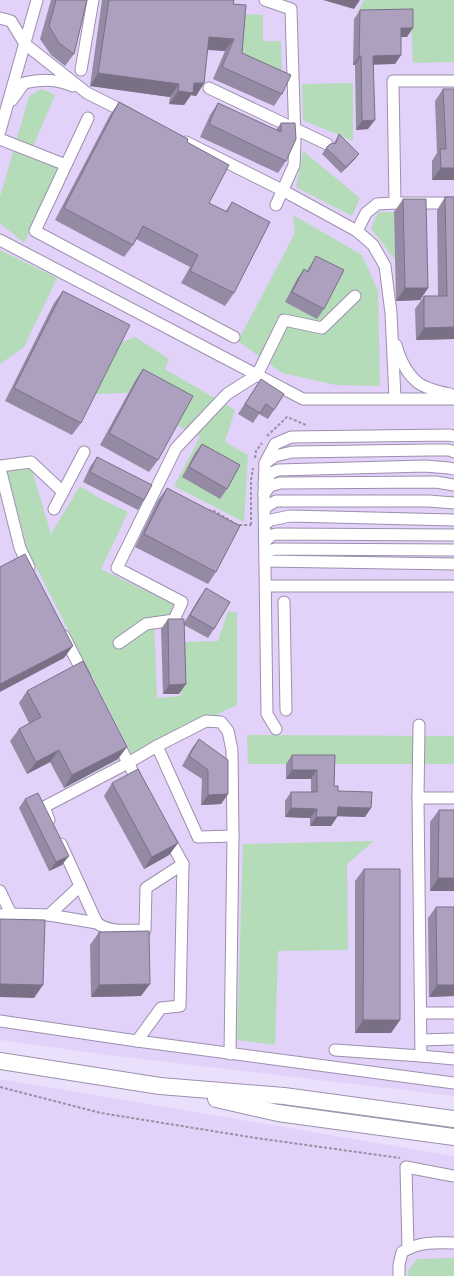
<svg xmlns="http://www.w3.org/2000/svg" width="454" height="1276" font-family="'Archivo Narrow',sans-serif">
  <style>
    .built { fill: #e2d1f9 }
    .green { fill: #b4dcb9 }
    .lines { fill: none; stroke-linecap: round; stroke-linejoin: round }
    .minor-casing { stroke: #9c90ae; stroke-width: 13 }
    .highway-casing { stroke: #9c90ae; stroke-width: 18 }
    .path { stroke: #978fa3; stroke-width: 2; stroke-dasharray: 3 2; stroke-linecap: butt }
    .minor { stroke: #fff; stroke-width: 11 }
    .highway { stroke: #fff; stroke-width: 16 }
    .wall { fill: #958aa4 }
    .shaded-wall { fill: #797086 }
    .building { fill: #ada0bf; stroke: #797086 }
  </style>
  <rect width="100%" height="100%" fill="#ebe0fb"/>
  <!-- built -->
  <g class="built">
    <polygon points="0,0 454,0 454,1096 116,1056 0,1040"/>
    <polygon points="0,1079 454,1156 454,1276 0,1276"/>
  </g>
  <!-- green -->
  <g class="green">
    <polygon points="364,0 454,0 454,62 413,63 411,15 357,13"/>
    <polygon points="242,14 263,15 263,41 281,41 282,79 237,60"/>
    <polygon points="353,83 353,141 303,120 302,84"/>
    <polygon points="42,89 55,95 29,156 60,168 24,243 0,223 0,197 29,96"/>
    <polygon points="303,151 360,198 352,216 296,187"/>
    <polygon points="378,212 394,212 395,260 371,228"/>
    <polygon points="293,215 362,255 378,291 380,386 336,385 282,373 238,341 295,233"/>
    <polygon points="0,250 57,278 24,347 0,364"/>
    <polygon points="135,337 169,359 165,369 235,410 225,442 248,455 244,522 174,486 200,437 175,424 135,382 128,393 93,394 118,344"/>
    <polygon points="31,467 51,534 80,486 99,498 128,512 101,569 177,606 172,616 154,619 157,698 181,696 182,642 218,641 228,611 237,613 237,705 132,755 28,551 7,471"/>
    <polygon points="247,735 454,736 454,764 248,764"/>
    <polygon points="374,841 347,864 348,950 278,951 275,1045 237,1040 243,844"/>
    <polygon points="454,1258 454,1276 408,1276 408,1271 417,1259"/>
  </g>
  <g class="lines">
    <!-- minor casing -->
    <g class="minor-casing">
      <g id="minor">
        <polyline points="265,0 291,9 295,142 294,165 276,205"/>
        <polyline points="0,18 11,21 25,44 87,93 129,114"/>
        <polyline points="81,70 93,0"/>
        <polyline points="209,88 327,144"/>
        <path d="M12 100 24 83C40 79 57 79 73 86"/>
        <polyline points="0,131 37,0"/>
        <polyline points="0,139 66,165 88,118"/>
        <polyline points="186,142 282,190 357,231 373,245 385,266 391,313 395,398"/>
        <polyline points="66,165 35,231 234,337"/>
        <polyline points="395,203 393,81 454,81"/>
        <polyline points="357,231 366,213 377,204 395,203 454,203"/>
        <polyline points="0,240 303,399 454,399"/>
        <path d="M396 345C399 357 406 372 415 380 422 388 440 392 450 394"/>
        <polyline points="265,463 275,456 292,452 430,450 449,450 454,452"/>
        <polyline points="0,466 31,462 63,492"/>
        <polyline points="0,468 20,548 29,567"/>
        <polyline points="264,484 271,473 278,470 425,466 449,468 454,469"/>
        <polyline points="264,494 270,486 280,483 436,482 454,485"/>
        <polyline points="54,509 84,452"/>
        <polyline points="264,509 269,505 276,501 429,501 454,503"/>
        <polyline points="265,524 271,520 290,516 454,520"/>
        <polyline points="265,541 272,535 276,534 454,535"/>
        <polyline points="265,552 275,549 454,550"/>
        <polyline points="265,561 454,564"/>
        <polyline points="266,586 454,586"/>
        <polyline points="284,602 286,710"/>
        <polyline points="64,636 85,677"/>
        <polyline points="119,643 146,624 174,620 182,602 117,568 176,448 227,394 257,375 284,320 322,328 355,296"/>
        <polyline points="276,729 267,714 264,494 265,463 275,444 291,437 449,435 454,436"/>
        <polyline points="116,739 139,784"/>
        <polyline points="157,746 206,721 221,722 228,731 232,750 233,836 230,1054"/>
        <polyline points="418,798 419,725"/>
        <polyline points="454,798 418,798 421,1056 454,1059"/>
        <polyline points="49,820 44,807 128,763 157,746 198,837 233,836"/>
        <polyline points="167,835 183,864 180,1006 161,1008 137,1041 454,1083"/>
        <path d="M61 844 97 923C110 933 129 930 145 930L146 888 183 864"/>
        <polyline points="80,886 49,915 97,923"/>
        <polyline points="0,891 11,914 0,915"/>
        <polyline points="11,914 49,915"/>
        <polyline points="421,1013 454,1013"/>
        <polyline points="0,1021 137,1041"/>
        <polyline points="421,1040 454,1039"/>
        <polyline points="335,1050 421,1056"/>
        <polyline points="408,1249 406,1167 454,1176"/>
        <path d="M399 1276V1265L402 1252C419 1242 435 1242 454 1243"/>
      </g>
    </g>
    <!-- highway casing -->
    <g class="highway-casing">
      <g id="highway">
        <polyline points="0,1061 160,1086 284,1096 454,1119"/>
        <polyline points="216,1099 278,1113 454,1137"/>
      </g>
    </g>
    <!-- path -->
    <g class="path">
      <polyline points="267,436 287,417 306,425"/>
      <polyline points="255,458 256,451 262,443"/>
      <polyline points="208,510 214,511 238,525 251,525"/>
      <polyline points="251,525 251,480 253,468"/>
      <polyline points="0,1087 101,1113 256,1138 400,1158"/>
    </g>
    <!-- minor -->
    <use href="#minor" class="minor"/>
    <!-- highway -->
    <use href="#highway" class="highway"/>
  </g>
  <!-- wall -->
  <g class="wall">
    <polygon points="51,0 87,0 74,54 65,66 51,55 40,39"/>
    <polygon points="102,0 234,0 233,4 242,53 282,94 274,106 213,79 225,51 207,50 204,83 196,96 191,95 184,105 169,104 170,97 90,86"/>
    <polygon points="360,10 407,37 401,37 401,55 395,64 374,64 368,129 356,130 355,65 353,65 354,19"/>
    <polygon points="443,89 454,89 454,180 432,180 432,161 437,153 435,101"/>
    <polygon points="119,102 187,142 209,203 226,211 232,202 234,293 225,306 181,283 190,267 136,239 133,245 124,257 55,220 110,115"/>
    <polygon points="218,103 276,130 281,123 286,161 278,173 200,137 210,115"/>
    <polygon points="339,134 359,154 354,160 341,173 322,154 326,148 334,143"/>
    <polygon points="445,197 454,339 416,340 415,309 424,296 438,296 437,210"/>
    <polygon points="403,199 428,288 420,300 396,301 394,212"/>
    <polygon points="316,256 324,309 317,319 285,302 297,279 304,269 307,271"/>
    <polygon points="63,291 81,423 72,435 5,401 54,303"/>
    <polygon points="143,369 158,460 149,472 100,445 135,381"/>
    <polygon points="261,379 274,410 268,419 259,414 253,423 238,414"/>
    <polygon points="202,444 227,489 220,499 182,477 195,453"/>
    <polygon points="97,457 144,500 138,510 83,482 90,467"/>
    <polygon points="167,488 216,572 208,584 135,547 158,500"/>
    <polygon points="206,588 214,629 208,638 184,625 179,694 163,694 161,629 168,619 184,623 199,598"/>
    <polygon points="27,691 118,759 64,788 50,762 27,774 10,741 19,729 29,723 19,703"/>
    <polygon points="199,739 228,794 221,804 201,805 202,779 182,766 192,748"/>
    <polygon points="292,755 335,755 334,786 365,817 337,816 337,817 331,826 310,826 310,818 285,817 285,801 291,792 311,792 311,779 286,779 286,764"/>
    <polygon points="112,783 178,843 169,855 144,869 104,796"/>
    <polygon points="25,799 62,865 49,871 19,808"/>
    <polygon points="439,810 454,810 454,891 430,891 430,822"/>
    <polygon points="364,869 400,1020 391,1033 355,1033 355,881"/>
    <polygon points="436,907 454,996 429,997 428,918"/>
    <polygon points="99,932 141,996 91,997 90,945"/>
  </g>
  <!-- shaded-wall -->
  <g class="shaded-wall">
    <polygon points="323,0 360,0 354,9"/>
    <polygon points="401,28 413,28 407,37 395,37"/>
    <polygon points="209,37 234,39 225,51 200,49"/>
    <polygon points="401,55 395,64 367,65 373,56"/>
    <polygon points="359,56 361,56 355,65 353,65"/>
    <polygon points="98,73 179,84 170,97 90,86"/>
    <polygon points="194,83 204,83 196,96 191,95 184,105 169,104 178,91"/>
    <polygon points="375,120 368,129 356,130 362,121"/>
    <polygon points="359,154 354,160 341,173 346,167"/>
    <polygon points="441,168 454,168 454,180 432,180"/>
    <polygon points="405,288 428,288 420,300 396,301"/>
    <polygon points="454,327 454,339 416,340 424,328"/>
    <polygon points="73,646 64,658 0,692 0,684"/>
    <polygon points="186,684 179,694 163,694 169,685"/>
    <polygon points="127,747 118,759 64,788 72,775"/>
    <polygon points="59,750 50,762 27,774 36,762"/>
    <polygon points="292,770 317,770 311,779 286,779"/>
    <polygon points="228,794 221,804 201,805 208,795"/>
    <polygon points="338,807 371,808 365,817 331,816"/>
    <polygon points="291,808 317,809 310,818 285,817"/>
    <polygon points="316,817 337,817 331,826 310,826"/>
    <polygon points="178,843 169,855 144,869 152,857"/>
    <polygon points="69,856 62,865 49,871 56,862"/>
    <polygon points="438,878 454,878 454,891 430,891"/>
    <polygon points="0,984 43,985 34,998 0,997"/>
    <polygon points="150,984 141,996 91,997 99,985"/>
    <polygon points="437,985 454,985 454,996 429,997"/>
    <polygon points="363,1020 400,1020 391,1033 355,1033"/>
  </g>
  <!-- building -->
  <g class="building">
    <polygon points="56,0 87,0 74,54 59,43 49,26"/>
    <polygon points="109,0 234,0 233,4 246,5 242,53 291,75 282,94 222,67 234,39 209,37 204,83 194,83 193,93 178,91 179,84 98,73"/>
    <polygon points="413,9 413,28 401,28 401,55 373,56 375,120 362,121 361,56 359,56 360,10"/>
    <polygon points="443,89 454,89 454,168 441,168 440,149 446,149"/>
    <polygon points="119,102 188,139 187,142 229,165 209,203 227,212 232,202 270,222 234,293 190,271 198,255 143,226 133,245 64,208"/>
    <polygon points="218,103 281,132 281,123 295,123 296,139 286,161 209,124"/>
    <polygon points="339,134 359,154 346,167 326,148 330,144 336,143"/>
    <polygon points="445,197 454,197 454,327 424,328 424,296 447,296"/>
    <polygon points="403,199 426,199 428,288 405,288"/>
    <polygon points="316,256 344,270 324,309 292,292 304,269 308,272"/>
    <polygon points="63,291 130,325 81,423 14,388"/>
    <polygon points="143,369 193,396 158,460 109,433"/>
    <polygon points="261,379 284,394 274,410 266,404 260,413 245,404"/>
    <polygon points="202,444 240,465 227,489 189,467"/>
    <polygon points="97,457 152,485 144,500 90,472"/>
    <polygon points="167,488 240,526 216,572 144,534"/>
    <polygon points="25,554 73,646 0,684 0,567"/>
    <polygon points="206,588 230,602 214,629 190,615"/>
    <polygon points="168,619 184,619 186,684 169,685"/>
    <polygon points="83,661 127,747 72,775 59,750 36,762 19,729 41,717 27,691"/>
    <polygon points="199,739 228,760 228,794 208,795 208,770 189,756"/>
    <polygon points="292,755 335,755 334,786 338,786 338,791 372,792 371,808 338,807 337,817 316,817 317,809 291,808 291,792 317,792 317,770 292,770"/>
    <polygon points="138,769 178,843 152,857 112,783"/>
    <polygon points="38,793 69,856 56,862 25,799"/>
    <polygon points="439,810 454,810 454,878 438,878"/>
    <polygon points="364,869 400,869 400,1020 363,1020"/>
    <polygon points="436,907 454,907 454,985 437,985"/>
    <polygon points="0,919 45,920 43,985 0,984"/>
    <polygon points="149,931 150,984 99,985 99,932"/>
  </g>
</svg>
